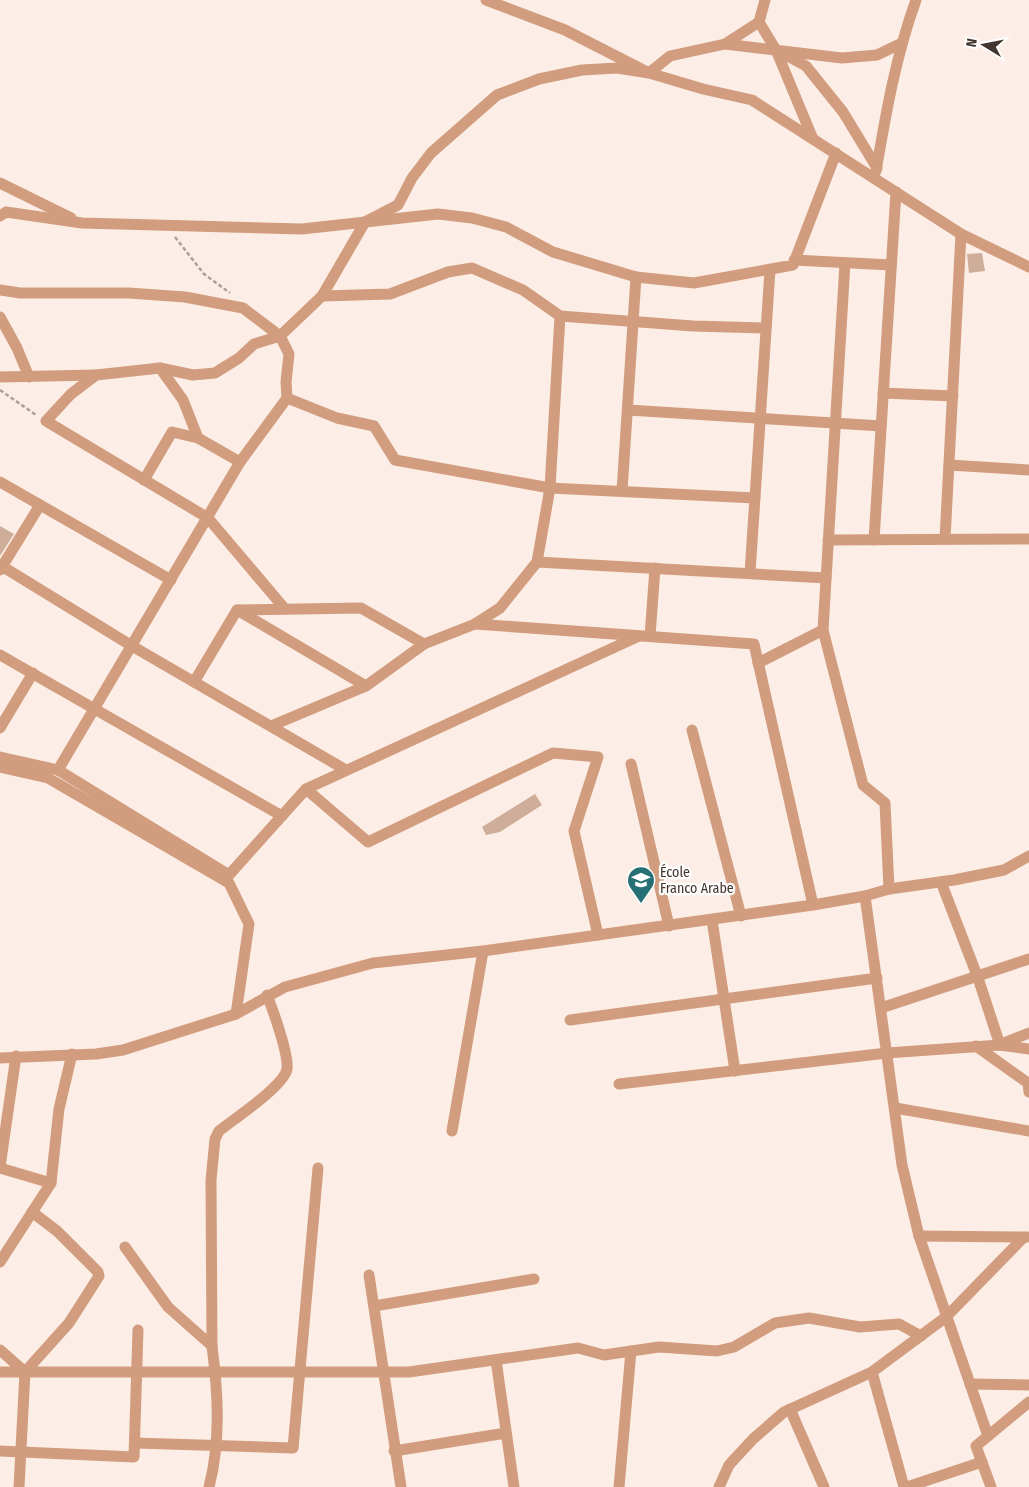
<svg xmlns="http://www.w3.org/2000/svg" width="1029" height="1487" font-family="'Fira Sans Condensed',sans-serif">
  <style>
    .building { fill: #cead9a }
    .lines { fill: none; stroke-linecap: round; stroke-linejoin: round }
    .path { stroke: #ada098; stroke-width: 2.5; stroke-dasharray: 4 2.5; stroke-linecap: butt }
    .minor { stroke: #d29d7f; stroke-width: 11 }
    .labels { text-anchor: middle; stroke-width: 4.5; stroke-linejoin: round; paint-order: stroke }
    .poi-label { font-size: 14px; fill: #42352d; stroke: #fefefe; text-anchor: start }
  </style>
  <rect width="100%" height="100%" fill="#fceee6"/>
  <!-- building -->
  <g class="building">
    <polygon points="982,253 985,271 969,273 967,254"/>
    <polygon points="0,526 14,534 0,556"/>
    <polygon points="535,794 542,805 500,832 486,835 482,827"/>
  </g>
  <g class="lines">
    <!-- path -->
    <g class="path">
      <polyline points="175,237 204,274 230,293"/>
      <polyline points="0,390 36,415"/>
    </g>
    <!-- minor -->
    <g class="minor">
      <polyline points="486,0 565,30 649,73 703,89 752,100 961,234 1029,267"/>
      <polyline points="759,22 776,50 806,66 843,112 877,168"/>
      <polyline points="725,44 842,58 877,55 902,43"/>
      <polyline points="776,50 813,139"/>
      <path d="M876 171C886 113 896 55 916 0"/>
      <polyline points="0,183 71,218"/>
      <polyline points="0,216 6,212 82,223 302,229 438,214 472,218 506,227 553,252 636,277 694,283 793,265 836,153"/>
      <polyline points="794,260 891,265"/>
      <polyline points="845,263 823,630 863,785 885,803 889,889"/>
      <polyline points="0,290 20,293 129,293 185,297 243,308 280,336 289,354 286,382 287,398 240,462 58,770"/>
      <polyline points="322,296 365,222 398,205 412,178 431,153 497,95 539,79 582,70 617,68 649,73 670,56 725,44 759,22 765,0"/>
      <polyline points="0,317 17,348 29,377"/>
      <polyline points="160,368 183,400 198,438 240,462"/>
      <polyline points="0,377 96,375"/>
      <polyline points="883,393 953,396"/>
      <polyline points="287,398 337,418 374,426 395,460 550,488 755,498"/>
      <polyline points="628,410 881,426"/>
      <polyline points="949,465 1029,470"/>
      <polyline points="144,480 172,432 198,438"/>
      <polyline points="0,482 171,580"/>
      <polyline points="622,491 636,277"/>
      <polyline points="945,539 961,234"/>
      <polyline points="828,540 1029,539"/>
      <polyline points="874,540 896,192"/>
      <polyline points="537,562 826,578"/>
      <polyline points="0,565 132,646 346,770"/>
      <polyline points="0,570 40,505"/>
      <polyline points="750,573 770,270"/>
      <polyline points="285,609 208,518 46,421 71,394 96,375 160,368 193,375 215,373 239,358 254,344 280,336 322,296 390,294 448,272 472,268 523,290 560,316"/>
      <polyline points="237,610 361,608 424,644"/>
      <polyline points="239,611 366,686"/>
      <polyline points="475,624 754,644 813,905"/>
      <polyline points="650,636 655,568"/>
      <polyline points="0,655 282,816"/>
      <polyline points="758,663 823,630"/>
      <polyline points="194,682 237,610"/>
      <polyline points="271,726 366,686 424,644 475,624 500,608 537,562 550,488 560,316 693,326 766,328"/>
      <polyline points="0,728 33,673"/>
      <polyline points="692,730 741,916"/>
      <polyline points="0,757 58,770 229,875 306,789 639,636"/>
      <polyline points="631,764 669,926"/>
      <polyline points="0,767 48,778 229,883 249,924 236,1014"/>
      <polyline points="306,789 368,842 553,753 598,757 574,831 598,935"/>
      <polyline points="941,882 978,978 1000,1045"/>
      <polyline points="865,896 902,1165 919,1236 988,1436"/>
      <polyline points="712,920 735,1071"/>
      <polyline points="881,1008 1029,959"/>
      <polyline points="570,1020 877,978"/>
      <polyline points="1001,1044 1029,1033"/>
      <polyline points="976,1046 1028,1083 1029,1092"/>
      <polyline points="0,1058 96,1054 123,1050 236,1014 285,987 373,963 483,951 813,905 865,896 889,889 954,880 1004,870 1029,856"/>
      <polyline points="619,1084 887,1053 1000,1045 1029,1049"/>
      <polyline points="895,1108 1029,1131"/>
      <polyline points="452,1131 483,951"/>
      <polyline points="0,1167 16,1056"/>
      <polyline points="0,1168 51,1183"/>
      <polyline points="919,1236 1027,1237"/>
      <polyline points="125,1247 168,1307 212,1346"/>
      <polyline points="0,1262 51,1183 59,1109 72,1054"/>
      <polyline points="369,1275 401,1487"/>
      <polyline points="374,1306 534,1279"/>
      <polyline points="0,1350 25,1372"/>
      <polyline points="496,1360 514,1487"/>
      <polyline points="0,1372 409,1372 578,1348 604,1355 659,1347 717,1351 734,1347 775,1323 809,1318 860,1327 899,1324 921,1336"/>
      <polyline points="872,1372 904,1487"/>
      <polyline points="970,1384 1029,1385"/>
      <polyline points="790,1409 824,1487"/>
      <polyline points="135,1443 293,1448 318,1168"/>
      <polyline points="0,1451 134,1457 138,1330"/>
      <polyline points="394,1451 506,1433"/>
      <polyline points="19,1487 25,1372 69,1323 99,1276 98,1272 57,1231 32,1212"/>
      <path d="M209 1487C221 1441 218 1392 212 1346L211 1180 215 1139 219 1131C234 1119 284 1086 287 1069 289 1055 273 1010 267 995"/>
      <polyline points="619,1487 631,1351"/>
      <polyline points="719,1487 729,1465 753,1439 784,1412 872,1372 946,1317 1024,1237"/>
      <polyline points="907,1487 982,1462"/>
      <polyline points="991,1487 976,1446 1029,1402"/>
    </g>
  </g>
  <!-- icons -->
  <defs>
    <g id="school-pin" transform="scale(1.4375)"><path d="M0 17L-7.5 6A9.5 9.5 0 1 1 7.5 6Z" fill="#267075" stroke="#fefefe"/><path d="M0-5L7-2L0 1L-7-2ZM-4 1L0 2.5L4 1V4Q0 6-4 4Z" fill="#fff"/></g>
  </defs>
  <g fill-rule="evenodd">
    <use href="#school-pin" x="641" y="880"/>
  </g>
  <g class="labels">
    <!-- poi labels -->
    <g class="poi-label">
      <text x="660" y="877">École<tspan x="660" dy="16">Franco Arabe</tspan></text>
    </g>
  </g>
  <!-- north arrow -->
  <g transform="translate(984 45) rotate(280)" stroke="#fefefe" stroke-width="4" paint-order="stroke">
  <path d="M0-4L9 19L0 12L-9 19Z" fill="#42352d"/>
  <text y="-8" font-size="14" font-weight="bold" text-anchor="middle" fill="#42352d">N</text>
  </g>
</svg>
